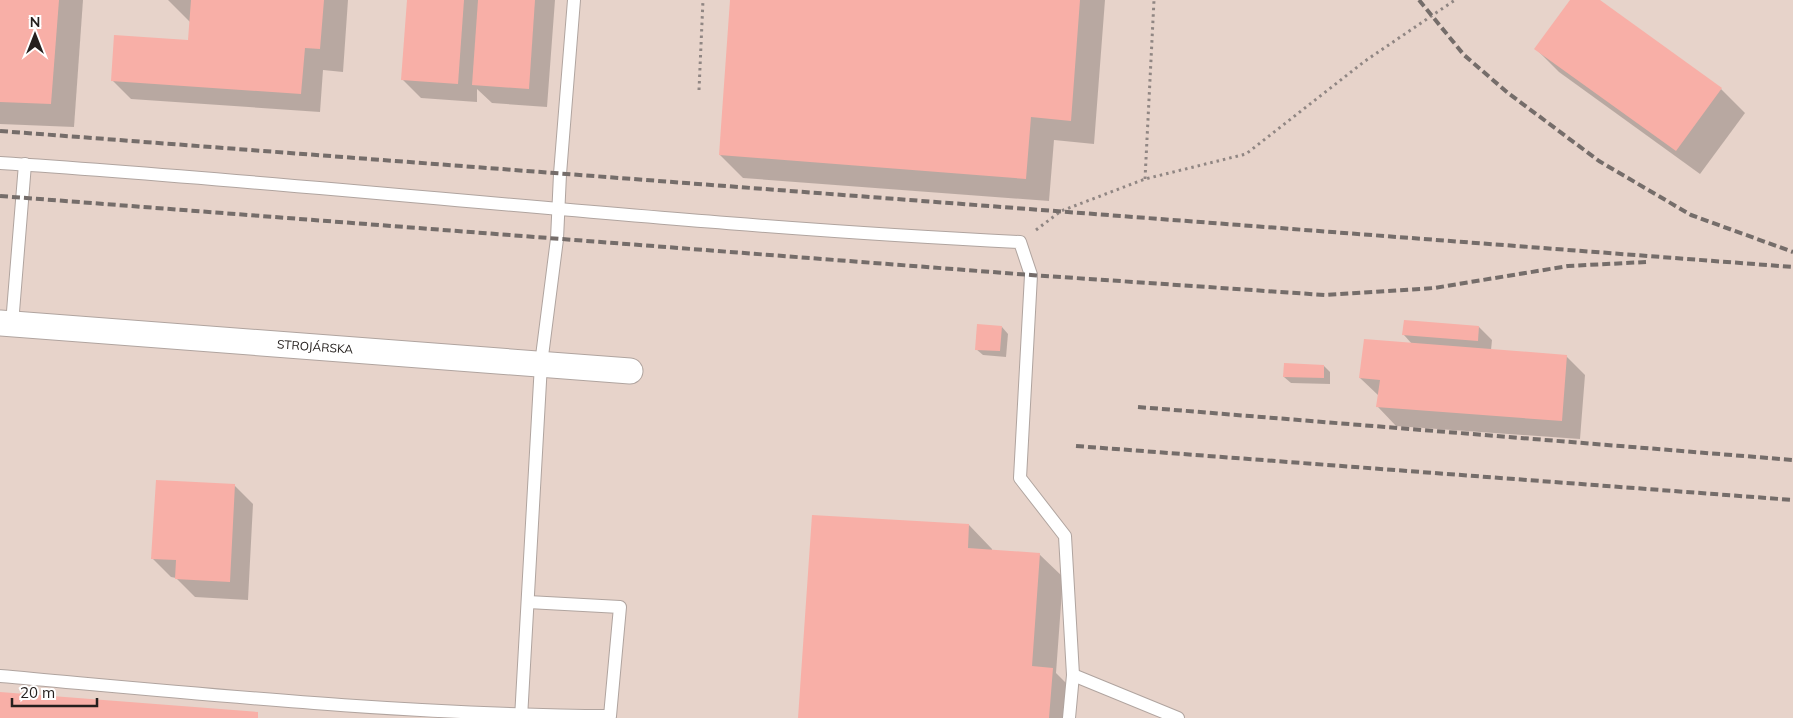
<svg xmlns="http://www.w3.org/2000/svg" width="1793" height="718" font-family="Mulish,sans-serif">
  <style>
    .built { fill: #e7d3ca }
    .shadow { fill: #0003 }
    .building { fill: #f8afa7 }
    .lines { fill: none; stroke-linecap: round; stroke-linejoin: round }
    .service-casing { stroke: #b0a49f; stroke-width: 14 }
    .minor-casing { stroke: #b0a49f; stroke-width: 27 }
    .path { stroke: #908683; stroke-width: 3; stroke-dasharray: 2.5 4; stroke-linecap: butt }
    .service { stroke: #fff; stroke-width: 12 }
    .minor { stroke: #fff; stroke-width: 25 }
    .rail { stroke: #756d6a; stroke-width: 4; stroke-dasharray: 8 4; stroke-linecap: butt }
    .labels { text-anchor: middle; stroke-width: 4.5; stroke-linejoin: round; paint-order: stroke }
    .street-label { font-size: 12px; fill: #25201e; stroke: #fff }
  </style>
  <rect width="100%" height="100%" fill="#eee1dc"/>
  <!-- built -->
  <rect class="built" x="0" y="0" width="1793" height="718"/>
  <!-- shadow -->
  <g class="shadow">
    <polygon points="0,0 83,0 74,127 0,124"/>
    <polygon points="168,0 348,0 343,72 323,70 320,112 131,99 112,80 191,41 190,22"/>
    <polygon points="408,0 555,0 547,107 492,103 477,89 477,102 421,98 402,79"/>
    <polygon points="732,0 1105,0 1094,144 1054,140 1049,201 743,178 720,155"/>
    <polygon points="1571,0 1598,0 1721,89 1745,113 1700,174 1559,72 1536,49"/>
    <polygon points="1002,327 1008,334 1006,357 983,355 976,349"/>
    <polygon points="1479,327 1492,340 1491,350 1566,356 1585,375 1580,439 1396,426 1378,407 1379,396 1360,378 1412,344 1404,335"/>
    <polygon points="1324,366 1330,372 1330,384 1291,383 1284,377"/>
    <polygon points="234,485 253,504 248,600 195,597 176,578 171,577 153,559"/>
    <polygon points="969,525 992,549 992,551 1039,554 1063,577 1056,673 1076,693 1074,718 799,718"/>
  </g>
  <!-- building -->
  <g class="building">
    <polygon points="0,0 59,0 51,104 0,102"/>
    <polygon points="191,0 324,0 320,49 305,48 301,94 111,81 114,35 188,40"/>
    <polygon points="407,0 464,0 458,84 401,80"/>
    <polygon points="478,0 535,0 529,89 472,85"/>
    <polygon points="730,0 1080,0 1071,121 1031,117 1026,179 719,155"/>
    <polygon points="1570,0 1600,0 1722,88 1676,151 1534,49"/>
    <polygon points="1404,320 1479,326 1478,341 1402,335"/>
    <polygon points="977,324 1002,326 1000,351 975,350"/>
    <polygon points="1364,339 1567,355 1562,421 1376,407 1380,380 1359,378"/>
    <polygon points="1284,363 1324,365 1324,378 1283,377"/>
    <polygon points="156,480 235,484 230,582 175,579 176,560 151,559"/>
    <polygon points="812,515 969,524 968,548 1040,553 1032,666 1053,668 1049,718 798,718"/>
    <polygon points="0,692 258,712 258,718 0,718"/>
  </g>
  <g class="lines">
    <!-- service casing -->
    <g class="service-casing">
      <g id="service">
        <path d="M0 163C340 185 679 226 1020 242L1031 275 1020 478 1065 536 1073 675 1069 718"/>
        <polyline points="12,324 25,164"/>
        <polyline points="1073,675 1178,718"/>
        <path d="M0 676C203 694 406 715 610 716L620 607 528 602"/>
        <polyline points="521,718 541,364 557,239 560,174 574,0"/>
      </g>
    </g>
    <!-- minor casing -->
    <g class="minor-casing">
      <polyline id="minor" points="0,323 630,371"/>
    </g>
    <!-- path -->
    <g class="path">
      <polyline points="699,90 703,0"/>
      <polyline points="1145,179 1154,0"/>
      <polyline points="1036,230 1061,211 1145,179 1246,154 1365,61 1455,0"/>
    </g>
    <!-- service -->
    <use href="#service" class="service"/>
    <!-- minor -->
    <use href="#minor" class="minor"/>
    <!-- rail -->
    <g class="rail">
      <polyline points="1419,0 1464,55 1508,93 1599,161 1691,215 1793,252"/>
      <polyline points="0,131 1793,267"/>
      <polyline points="0,196 1031,275 1325,295 1434,288 1568,266 1646,262"/>
      <polyline points="1138,407 1793,460"/>
      <polyline points="1076,446 1793,500"/>
    </g>
  </g>
  <g class="labels">
    <!-- street labels -->
    <g class="street-label">
      <text transform="translate(315 347) rotate(4)" y="4">STROJÁRSKA</text>
    </g>
  </g>
  <!-- north arrow -->
  <g transform="translate(35 35)" stroke="#ffffff" stroke-width="4" paint-order="stroke">
  <path d="M0-4L9 19L0 12L-9 19Z" fill="#25201e"/>
  <text y="-8" font-size="14" font-weight="bold" text-anchor="middle" fill="#25201e">N</text>
  </g>
  <!-- scale -->
  <path d="M12 698v8h85v-8" fill="none" stroke="#25201e" stroke-width="2.5"/>
  <text x="20" y="698" font-size="15" fill="#25201e" stroke="#ffffff" stroke-width="4" paint-order="stroke">20 m</text>
</svg>
